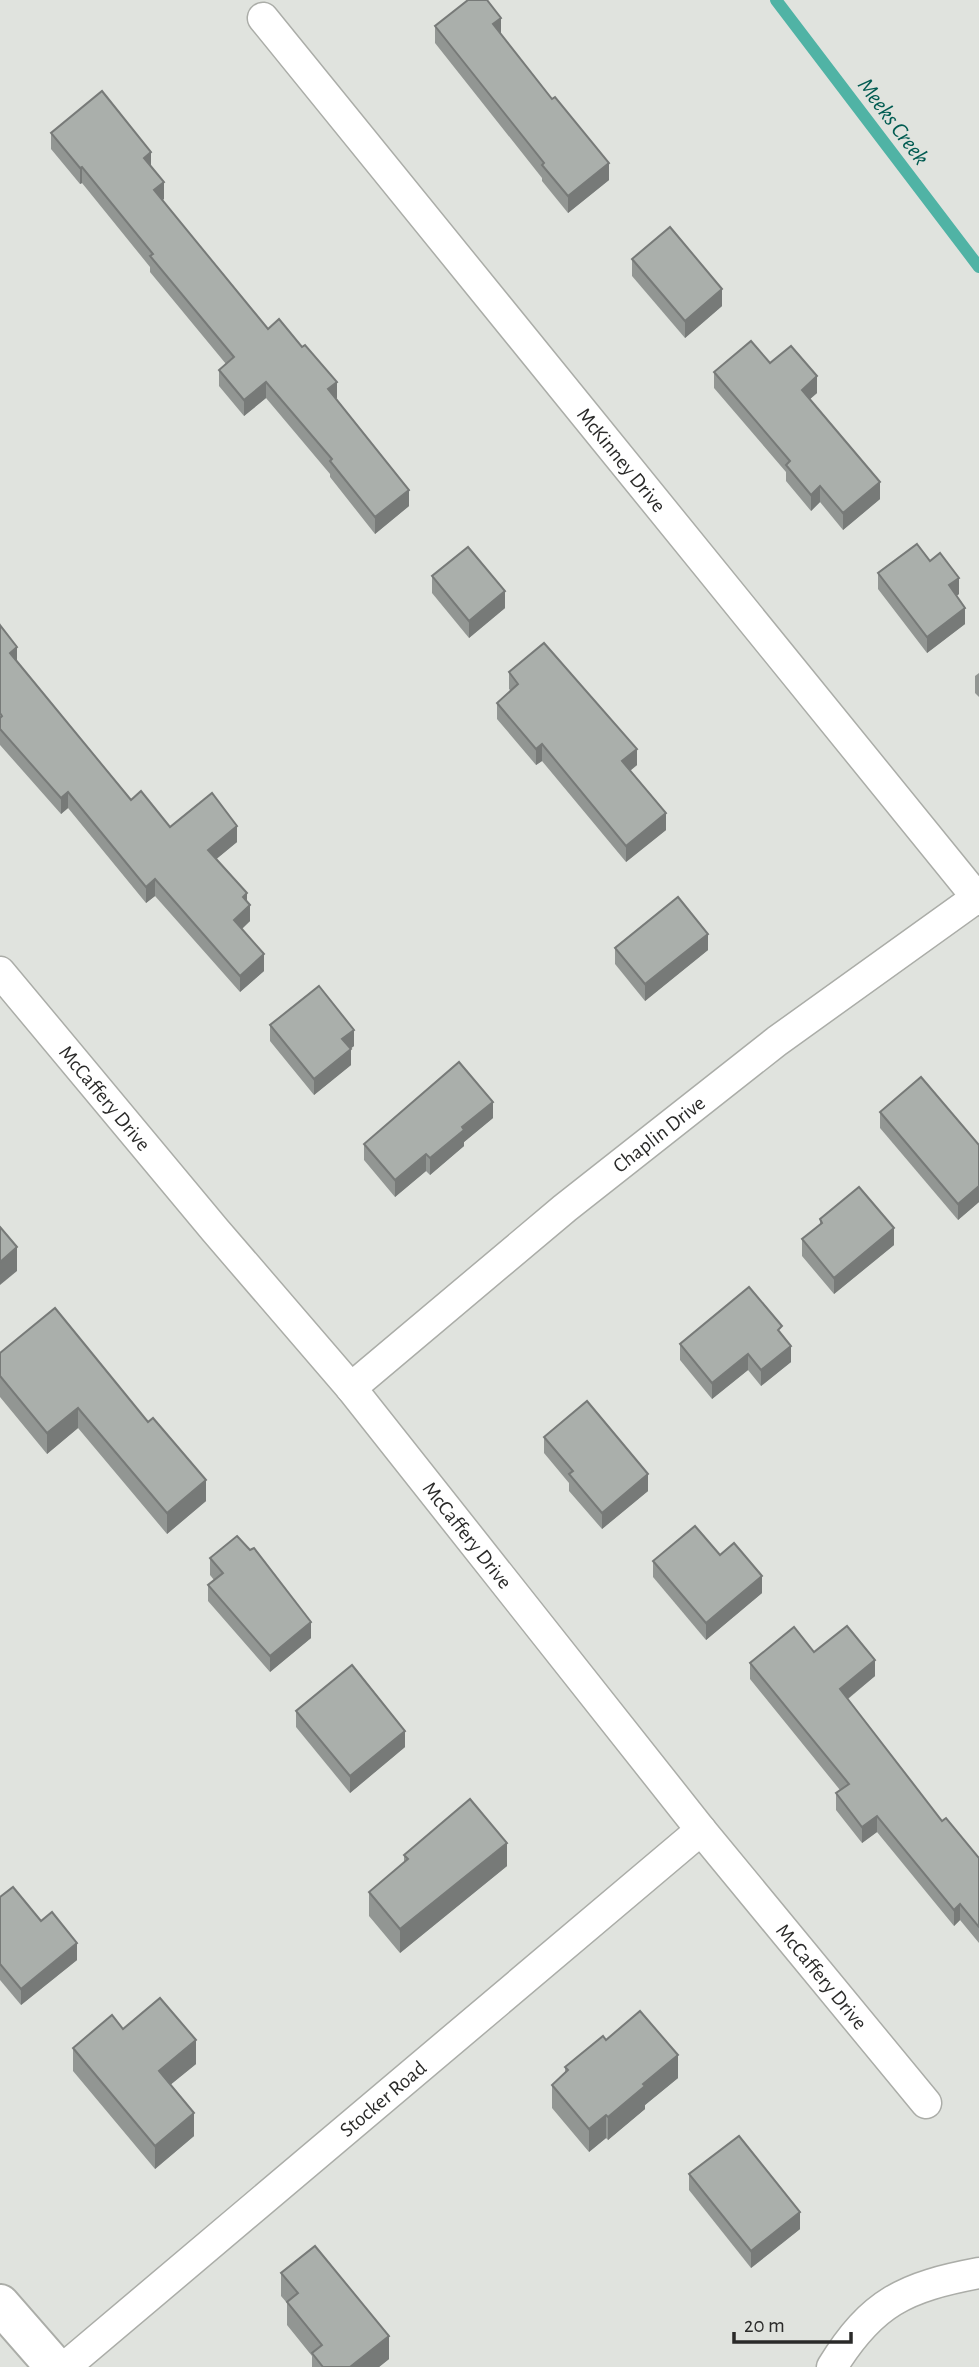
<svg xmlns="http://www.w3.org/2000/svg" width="979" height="2367" font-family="'Alegreya Sans',sans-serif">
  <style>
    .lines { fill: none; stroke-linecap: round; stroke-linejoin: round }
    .stream { stroke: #50b3a5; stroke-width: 12 }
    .street-casing { stroke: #abada8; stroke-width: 33 }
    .secondary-casing { stroke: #abada8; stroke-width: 42 }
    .street { stroke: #fff; stroke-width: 30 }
    .secondary { stroke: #fff; stroke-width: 38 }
    .wall { fill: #929693 }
    .shaded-wall { fill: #777a78 }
    .building { fill: #aaafab; stroke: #777a78; stroke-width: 2 }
    .labels { text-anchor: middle; stroke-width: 5; stroke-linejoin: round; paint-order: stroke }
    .street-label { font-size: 21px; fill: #2a2a29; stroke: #e0e3de }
    .water-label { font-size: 23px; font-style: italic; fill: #005b51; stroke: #e0e3de }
  </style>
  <rect width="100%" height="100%" fill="#e0e3de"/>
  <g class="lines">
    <!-- stream -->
    <polyline class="stream" points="776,0 979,267"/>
    <!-- street casing -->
    <g class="street-casing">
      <g id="street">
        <path id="s1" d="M263 18 979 900"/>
        <path id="s2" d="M0 972 215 1230 351 1388 701 1830 926 2103"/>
        <path id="s3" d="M351 1388 565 1208 777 1041 979 896"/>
        <path id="s4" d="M65 2367 701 1830"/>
        <path d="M832 2367C872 2302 905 2287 979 2273"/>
      </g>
    </g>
    <!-- secondary casing -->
    <g class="secondary-casing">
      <polyline id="secondary" points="0,2304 55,2367"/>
    </g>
    <!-- street -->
    <use href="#street" class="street"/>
    <!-- secondary -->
    <use href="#secondary" class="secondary"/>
  </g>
  <!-- wall -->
  <g class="wall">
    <polygon points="435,26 501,34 609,180 568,213 542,181 542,178 435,43"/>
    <polygon points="51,133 151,167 164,199 162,200 268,329 337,398 336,399 409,506 375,534 330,477 330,474 266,398 244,416 219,386 219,370 226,364 150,272 150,267 82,183 80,184 51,149"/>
    <polygon points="632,259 722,306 685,338 632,276"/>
    <polygon points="770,363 817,393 810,399 880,499 843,530 820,502 811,511 786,481 786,472 714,388 714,372"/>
    <polygon points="930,561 959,594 956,596 965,624 927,653 878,589 878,573"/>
    <polygon points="432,576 505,608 469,638 432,593"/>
    <polygon points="0,625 17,662 131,800 170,827 237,842 216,859 247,902 250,921 242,929 264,971 240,992 155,896 146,903 68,808 61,814 0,745"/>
    <polygon points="509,672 637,765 630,771 666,830 626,862 542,761 536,765 497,719 497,703 511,691 509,689"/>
    <polygon points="979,673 979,697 975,693 975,676"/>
    <polygon points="615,948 708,950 645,1001 615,964"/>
    <polygon points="270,1025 354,1046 351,1048 351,1065 314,1095 270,1041"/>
    <polygon points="880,1112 979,1145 979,1202 958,1220 880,1128"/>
    <polygon points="493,1118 464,1142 464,1146 430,1175 426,1171 395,1197 364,1160 364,1144"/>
    <polygon points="820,1219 894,1245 834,1294 802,1256 802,1239 820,1225"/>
    <polygon points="55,1308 206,1501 167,1534 78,1428 47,1454 0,1397 0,1353"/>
    <polygon points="782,1335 791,1362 761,1386 748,1370 712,1399 680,1360 680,1344"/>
    <polygon points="544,1437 648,1491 602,1529 569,1491 569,1483 544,1453"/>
    <polygon points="720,1555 762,1593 706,1640 653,1577 653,1561"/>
    <polygon points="210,1558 311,1638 270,1672 208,1601 208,1585 214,1580 210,1575"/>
    <polygon points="814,1652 875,1676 848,1699 942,1821 979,1858 979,1943 960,1920 954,1926 877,1832 862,1843 836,1810 836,1793 840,1790 750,1679 750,1663"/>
    <polygon points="296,1711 405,1747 350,1793 296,1727"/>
    <polygon points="404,1855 507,1866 400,1953 369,1916 369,1892 404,1863"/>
    <polygon points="0,1897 41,1921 77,1960 21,2005 0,1980"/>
    <polygon points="123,2029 196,2064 170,2085 194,2136 155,2169 73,2071 73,2048"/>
    <polygon points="606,2040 678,2078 645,2105 645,2109 608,2140 606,2138 589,2152 552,2108 552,2085 565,2073 565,2067"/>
    <polygon points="689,2174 800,2229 751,2268 689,2190"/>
    <polygon points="281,2273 389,2359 379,2367 312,2367 312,2356 287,2325 287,2303 281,2296"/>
  </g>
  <!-- shaded-wall -->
  <g class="shaded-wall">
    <polygon points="501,18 501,34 493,24"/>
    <polygon points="151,152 151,168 144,158"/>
    <polygon points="609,163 609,180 568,213 568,196"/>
    <polygon points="82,167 82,183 80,184 80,168"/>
    <polygon points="164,182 164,199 154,206 154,190"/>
    <polygon points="722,289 722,306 685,338 685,321"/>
    <polygon points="817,376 817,393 802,406 802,390"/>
    <polygon points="266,382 266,398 244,416 244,400"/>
    <polygon points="337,382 337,398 328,405 328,389"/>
    <polygon points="880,482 880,499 843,530 843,513"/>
    <polygon points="820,486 820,502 811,511 811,495"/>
    <polygon points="409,490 409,506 375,534 375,517"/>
    <polygon points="959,578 959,594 949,602 949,585"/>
    <polygon points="505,591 505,608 469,638 469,621"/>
    <polygon points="965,608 965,624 927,653 927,637"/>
    <polygon points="17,647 17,663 10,653"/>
    <polygon points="542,744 542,761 536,765 536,749"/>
    <polygon points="637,749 637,765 622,777 622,761"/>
    <polygon points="68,792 68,808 61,814 61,798"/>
    <polygon points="666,813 666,830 626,862 626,846"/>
    <polygon points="237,826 237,842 208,866 208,850"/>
    <polygon points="155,879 155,896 146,903 146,887"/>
    <polygon points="247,893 247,908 250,905 250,921 234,936 234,920 243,897"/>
    <polygon points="708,934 708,950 645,1001 645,984"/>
    <polygon points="264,954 264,971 240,992 240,976"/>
    <polygon points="354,1030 354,1046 342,1055 342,1039"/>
    <polygon points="351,1049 351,1065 314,1095 314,1079"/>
    <polygon points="493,1102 493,1118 464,1142 464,1146 430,1175 430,1158 462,1127"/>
    <polygon points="426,1154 426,1171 395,1197 395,1180"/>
    <polygon points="979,1186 979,1202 958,1220 958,1204"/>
    <polygon points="894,1228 894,1245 834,1294 834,1278"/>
    <polygon points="17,1247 17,1271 0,1285 0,1262"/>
    <polygon points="791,1346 791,1362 761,1386 761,1370"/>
    <polygon points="748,1354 748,1370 712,1399 712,1383"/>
    <polygon points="78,1408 78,1428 47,1454 47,1433"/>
    <polygon points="648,1474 648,1491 602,1529 602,1513"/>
    <polygon points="206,1480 206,1501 167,1534 167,1513"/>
    <polygon points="762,1576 762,1593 706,1640 706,1623"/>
    <polygon points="311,1622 311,1638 270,1672 270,1656"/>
    <polygon points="875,1660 875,1676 840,1705 840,1689"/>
    <polygon points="405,1731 405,1747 350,1793 350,1776"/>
    <polygon points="877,1816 877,1832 862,1843 862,1827"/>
    <polygon points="507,1843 507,1866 400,1953 400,1929"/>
    <polygon points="960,1904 960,1920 954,1926 954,1910"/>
    <polygon points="77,1943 77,1960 21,2005 21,1989"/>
    <polygon points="196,2040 196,2064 159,2094 159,2071"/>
    <polygon points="678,2055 678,2078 645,2105 645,2109 608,2140 608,2117 643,2084"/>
    <polygon points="194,2113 194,2136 155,2169 155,2146"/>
    <polygon points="606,2115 606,2138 589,2152 589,2129"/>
    <polygon points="800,2212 800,2229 751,2268 751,2251"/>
    <polygon points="389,2336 389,2359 379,2367 350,2367"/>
  </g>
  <!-- building -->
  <g class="building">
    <polygon points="468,0 487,0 501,18 493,24 552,99 555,97 609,163 568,196 542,165 544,163 435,26"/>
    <polygon points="102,91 151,152 144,158 164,182 154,190 268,329 279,319 302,347 305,345 337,382 328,389 409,490 375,517 330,461 332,459 266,382 244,400 219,370 234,357 150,256 153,254 82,167 80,168 51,133"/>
    <polygon points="670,227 722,289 685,321 632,259"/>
    <polygon points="751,341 770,363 791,346 817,376 802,390 880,482 843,513 820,486 811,495 786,465 790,461 714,372"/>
    <polygon points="917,544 930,561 940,553 959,578 949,585 965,608 927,637 878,573"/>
    <polygon points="468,547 505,591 469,621 432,576"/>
    <polygon points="0,625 17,647 10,653 131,800 141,791 170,827 212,793 237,826 208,850 247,893 243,897 250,905 234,920 264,954 240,976 155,879 146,887 68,792 61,798 0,729 0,718 2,716 0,713"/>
    <polygon points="544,643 637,749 622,761 666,813 626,846 542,744 536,749 497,703 518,684 509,672"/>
    <polygon points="678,897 708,934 645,984 615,948"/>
    <polygon points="319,986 354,1030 342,1039 351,1049 314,1079 270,1025"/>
    <polygon points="459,1062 493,1102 462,1127 464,1130 430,1158 426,1154 395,1180 364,1144"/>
    <polygon points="921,1077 979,1145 979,1186 958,1204 880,1112"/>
    <polygon points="859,1187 894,1228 834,1278 802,1239 822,1223 820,1219"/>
    <polygon points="0,1227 17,1247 0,1262"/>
    <polygon points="749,1287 782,1326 778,1330 791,1346 761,1370 748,1354 712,1383 680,1344"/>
    <polygon points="55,1308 148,1422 153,1418 206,1480 167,1513 78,1408 47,1433 0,1376 0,1353"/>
    <polygon points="587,1401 648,1474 602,1513 569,1474 573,1471 544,1437"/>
    <polygon points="695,1526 720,1555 734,1543 762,1576 706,1623 653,1561"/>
    <polygon points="237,1536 250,1550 254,1548 311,1622 270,1656 208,1585 223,1573 210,1558"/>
    <polygon points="847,1626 875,1660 840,1689 942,1821 946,1818 979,1858 979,1927 960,1904 954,1910 877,1816 862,1827 836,1793 849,1784 750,1663 794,1627 814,1652"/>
    <polygon points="352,1665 405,1731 350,1776 296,1711"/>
    <polygon points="470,1799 507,1843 400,1929 369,1892 408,1859 404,1855"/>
    <polygon points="13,1887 41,1921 52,1912 77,1943 21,1989 0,1964 0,1897"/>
    <polygon points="160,1998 196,2040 159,2071 194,2113 155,2146 73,2048 112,2015 123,2029"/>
    <polygon points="640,2011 678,2055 643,2084 645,2086 608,2117 606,2115 589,2129 552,2085 568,2070 565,2067 603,2036 606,2040"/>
    <polygon points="739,2136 800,2212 751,2251 689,2174"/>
    <polygon points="315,2246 389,2336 350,2367 323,2367 312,2353 322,2345 287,2302 298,2293 281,2273"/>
  </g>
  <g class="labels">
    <!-- street labels -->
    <g class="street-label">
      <text dy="7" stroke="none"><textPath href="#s1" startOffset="569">McKinney Drive</textPath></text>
      <text dy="7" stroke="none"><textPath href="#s2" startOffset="164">McCaffery Drive</textPath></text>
      <text dy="7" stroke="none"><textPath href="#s3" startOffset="399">Chaplin Drive</textPath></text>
      <text dy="7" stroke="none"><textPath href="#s2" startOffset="732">McCaffery Drive</textPath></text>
      <text dy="7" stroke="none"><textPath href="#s2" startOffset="1298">McCaffery Drive</textPath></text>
      <text dy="7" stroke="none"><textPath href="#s4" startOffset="416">Stocker Road</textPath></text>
    </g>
    <!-- water labels -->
    <g class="water-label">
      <text transform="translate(894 121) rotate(53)" y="8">Meeks Creek</text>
    </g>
  </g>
  <!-- scale -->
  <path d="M734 2332v10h117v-10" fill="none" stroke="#2a2a29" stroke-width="3.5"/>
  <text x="744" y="2332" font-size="21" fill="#2a2a29" stroke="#e0e3de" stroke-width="5" paint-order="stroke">20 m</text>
</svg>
